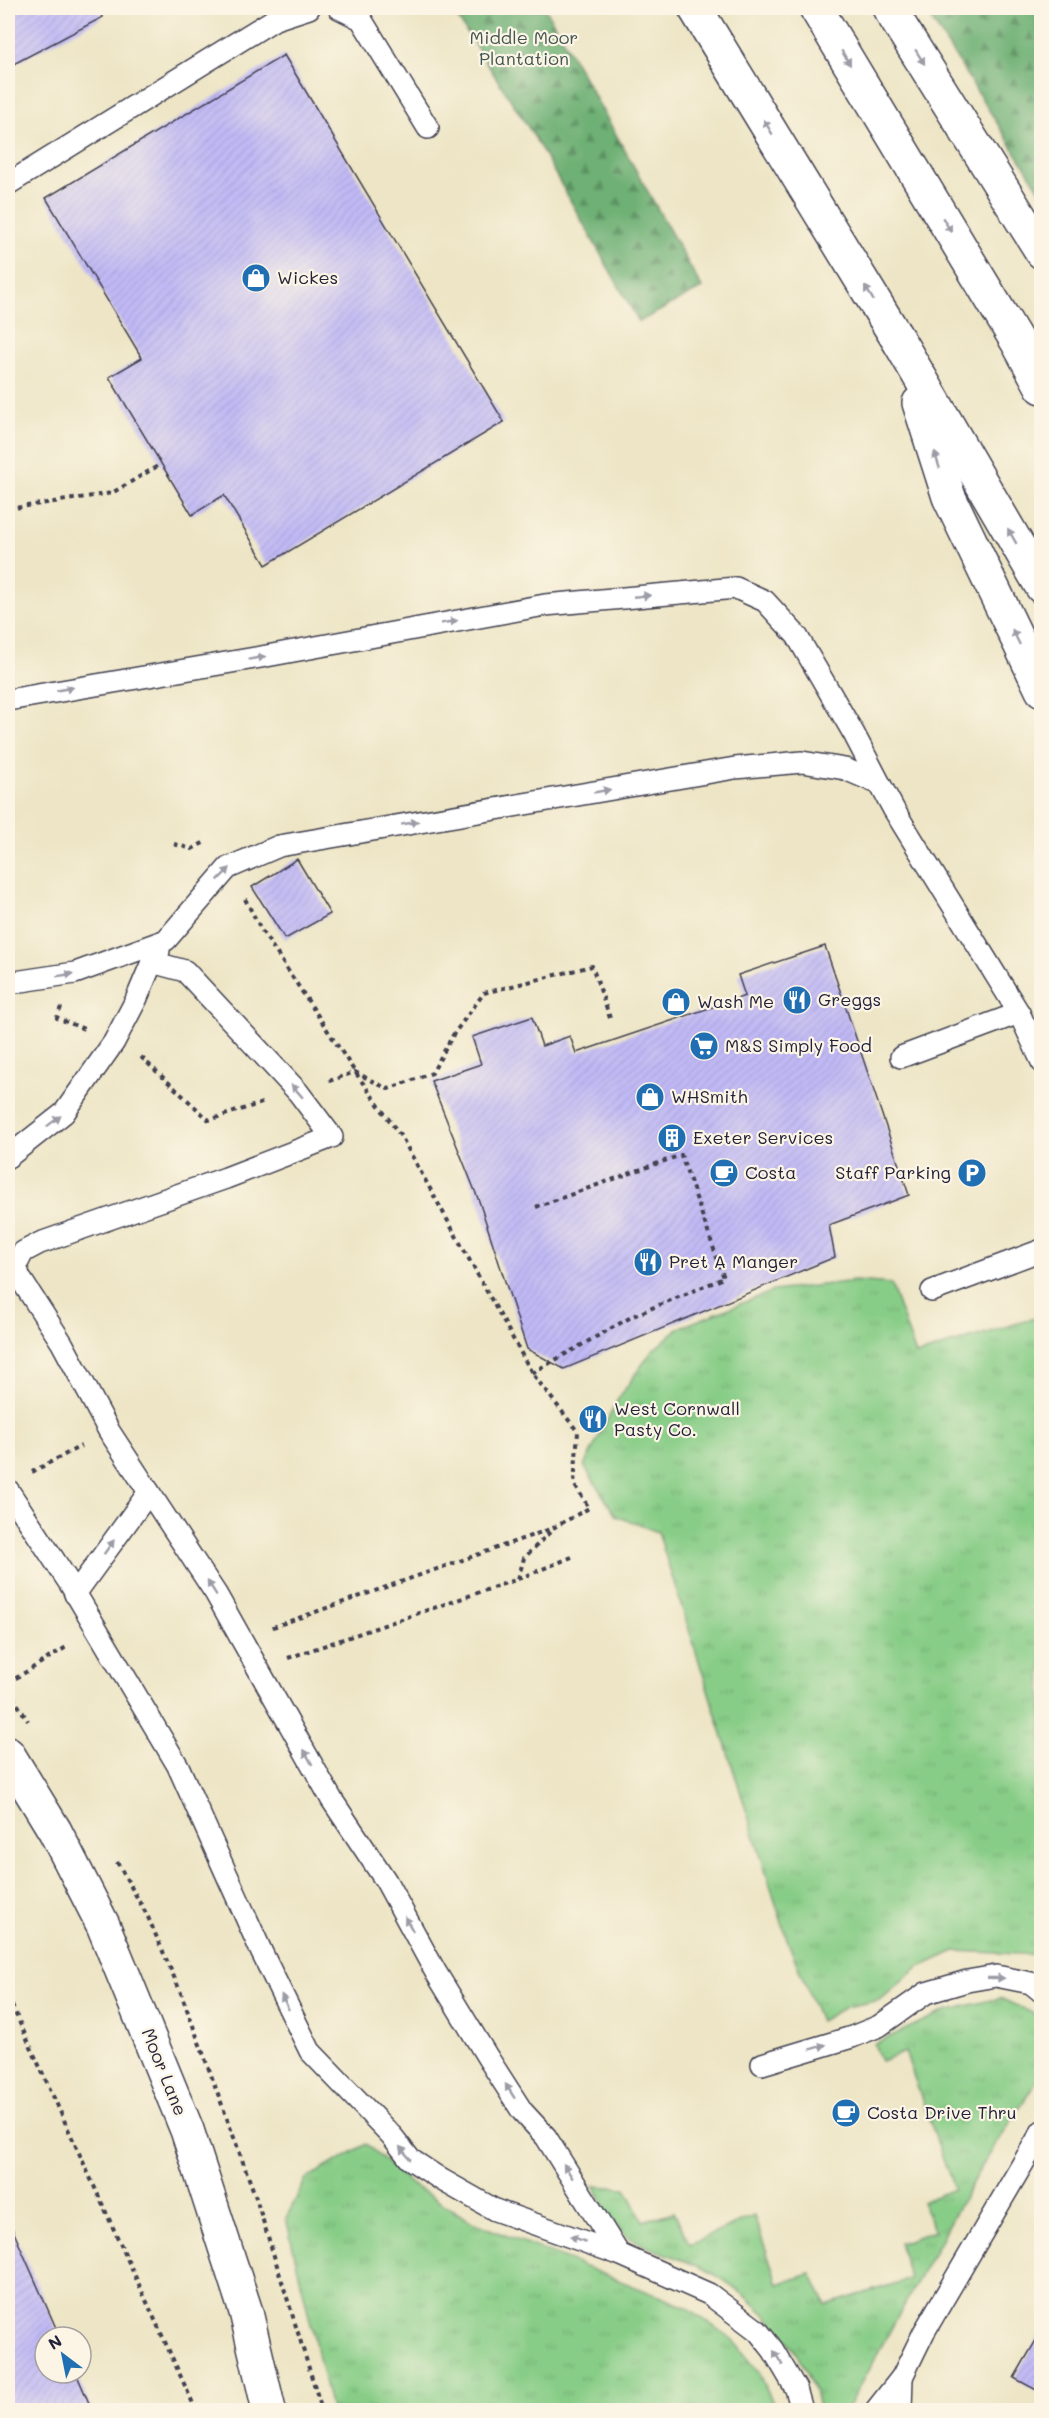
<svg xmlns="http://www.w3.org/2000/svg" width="1049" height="2418" font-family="Mali,sans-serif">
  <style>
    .grass { fill: url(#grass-tufts); stroke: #557861; stroke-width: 1.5 }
    .forest { fill: url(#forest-firs); stroke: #486958; stroke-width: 1.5 }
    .building { fill: url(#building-hatch) }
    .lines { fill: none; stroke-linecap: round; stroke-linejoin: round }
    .service-casing { stroke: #403f50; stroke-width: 24 }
    .secondary-casing { stroke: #403f50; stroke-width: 36 }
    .motorway-casing { stroke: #403f50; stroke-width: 36 }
    .path { stroke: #403f50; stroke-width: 4; stroke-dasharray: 4.5 4.5; stroke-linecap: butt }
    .service { stroke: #fff; stroke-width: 21 }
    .secondary { stroke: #fff; stroke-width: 33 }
    .motorway { stroke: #fff; stroke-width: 33 }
    .oneway { fill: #9c9ca7 }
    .labels { text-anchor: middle; stroke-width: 4.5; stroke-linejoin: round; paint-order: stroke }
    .park-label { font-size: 18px; fill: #415552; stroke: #fcf5e5 }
    .poi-label { font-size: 18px; fill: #22223b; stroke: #fcf5e5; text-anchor: start }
    .street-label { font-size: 18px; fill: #22223b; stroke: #fcf5e5 }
  </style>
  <defs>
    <pattern id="grass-tufts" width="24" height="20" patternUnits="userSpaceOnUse" patternTransform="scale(1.5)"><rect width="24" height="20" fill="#88cd87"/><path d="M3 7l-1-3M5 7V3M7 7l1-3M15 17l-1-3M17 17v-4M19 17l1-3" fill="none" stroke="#75b075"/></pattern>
    <pattern id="forest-firs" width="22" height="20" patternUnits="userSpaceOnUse" patternTransform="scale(1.5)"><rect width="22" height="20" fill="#6eb074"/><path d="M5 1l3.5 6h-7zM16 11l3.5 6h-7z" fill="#5a8f60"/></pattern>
    <pattern id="building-hatch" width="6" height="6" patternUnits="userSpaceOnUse" patternTransform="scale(1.5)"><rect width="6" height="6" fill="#c1baf6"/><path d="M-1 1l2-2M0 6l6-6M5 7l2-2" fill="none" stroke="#a6a0d4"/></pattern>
  </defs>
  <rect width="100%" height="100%" fill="#fcf5e5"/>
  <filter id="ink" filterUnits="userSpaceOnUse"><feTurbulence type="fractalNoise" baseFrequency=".0167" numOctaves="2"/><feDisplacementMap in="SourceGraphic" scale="12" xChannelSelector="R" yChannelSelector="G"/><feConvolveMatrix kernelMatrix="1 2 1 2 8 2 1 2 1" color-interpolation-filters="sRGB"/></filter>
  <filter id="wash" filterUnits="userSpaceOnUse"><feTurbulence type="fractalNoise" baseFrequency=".008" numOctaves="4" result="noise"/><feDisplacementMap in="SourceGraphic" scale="24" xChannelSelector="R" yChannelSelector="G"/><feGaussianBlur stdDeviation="1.35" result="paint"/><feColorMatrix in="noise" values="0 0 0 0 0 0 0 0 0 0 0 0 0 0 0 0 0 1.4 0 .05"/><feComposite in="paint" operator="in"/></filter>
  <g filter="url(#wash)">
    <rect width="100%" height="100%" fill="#ede5c5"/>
    <!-- grass -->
    <g class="grass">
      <polygon points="855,1281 891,1284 916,1355 1041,1316 1042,1955 955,1951 918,1968 880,2000 846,2007 820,2021 788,1942 658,1532 616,1516 584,1466 618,1399 652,1351 679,1328 773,1291"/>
      <path d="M1000 1998 1041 2017V2074L977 2174 846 2410H818C812 2356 758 2299 712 2273 686 2258 646 2251 623 2233 613 2225 601 2198 594 2186L626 2188 643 2221 674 2212 690 2244 754 2216 778 2284 811 2274 826 2305 910 2279 899 2243 935 2231 922 2202 954 2189 905 2052 881 2061 874 2044 945 2011Z"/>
      <polygon points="366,2144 412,2185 472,2222 686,2307 732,2339 759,2372 776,2410 331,2410 286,2218 306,2179"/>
    </g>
    <!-- forest -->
    <g class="forest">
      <polygon points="451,8 545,8 702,288 639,322 532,133"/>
      <polygon points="924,8 1041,8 1041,192"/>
    </g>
    <g id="blocks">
      <!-- building -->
      <g class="building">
        <polygon points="8,8 98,8 103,17 8,67"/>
        <polygon points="284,55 504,422 266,565 224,495 192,515 109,377 142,358 46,198"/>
        <polygon points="297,859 330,914 285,939 252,887"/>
        <polygon points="825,946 909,1195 829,1225 835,1257 564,1369 527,1349 479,1201 431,1081 481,1064 472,1037 532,1017 542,1046 570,1036 576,1053 745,996 738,975"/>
        <polygon points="8,2219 60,2337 45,2337 45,2373 76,2373 92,2410 8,2410"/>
        <polygon points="1042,2330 1042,2393 1014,2378"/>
      </g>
    </g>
  </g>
  <g filter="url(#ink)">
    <use href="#blocks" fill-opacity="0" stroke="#403f50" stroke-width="1.5"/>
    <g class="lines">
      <!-- service casing -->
      <g class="service-casing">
        <g id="service">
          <polyline points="339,8 361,19 428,128"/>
          <polyline points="8,184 275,19 309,8"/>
          <polyline points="8,700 261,657 545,605 736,588 765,601 797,636 854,734 880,784"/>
          <polyline points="152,962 185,971 298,1092 332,1137 226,1178 40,1243 23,1252 16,1266 20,1278 62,1343 109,1431 216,1594 332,1800 386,1881 435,1971 488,2058 522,2111 546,2137 619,2254"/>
          <polyline points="8,983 75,973 166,940 228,868 279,846 735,768 802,762 845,769 880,784 894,810 1019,1013 1042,1062"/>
          <polyline points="901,1057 1019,1013"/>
          <polyline points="8,1157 64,1113 114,1042 136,1000 152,962 159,951"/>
          <polyline points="932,1291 1042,1250"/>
          <polyline points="8,1490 70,1584 178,1766 262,1953 310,2051 392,2136 410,2159 442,2180 495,2210 619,2254 709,2294 758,2331 773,2350 796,2389 802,2410"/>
          <polyline points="75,1594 149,1492"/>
          <polyline points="762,2064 852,2037 879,2026 926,1993 967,1981 996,1976 1031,1983 1042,1992"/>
          <polyline points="876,2410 902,2377 924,2332 1042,2131"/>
          <polyline points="901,2410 902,2377"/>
        </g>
      </g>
      <!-- secondary casing -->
      <g class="secondary-casing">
        <polyline id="secondary" points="8,1754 55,1831 103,1925 187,2130 246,2312 269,2410"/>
      </g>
      <!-- motorway casing -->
      <g class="motorway-casing">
        <g id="motorway">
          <polyline points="695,8 900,343 1042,587"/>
          <polyline points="816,8 1018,343 1042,387"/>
          <polyline points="889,8 1042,252"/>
          <polyline points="919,403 949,497 1042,690"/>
        </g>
      </g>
      <!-- path -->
      <g class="path">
        <polyline points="8,509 112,493 161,464"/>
        <polyline points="174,844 192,849 205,842"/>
        <polyline points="245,899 262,931 355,1072 402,1138 532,1373 578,1432 574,1484 589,1508 553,1528 270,1628"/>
        <polyline points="61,1007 57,1018 84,1029"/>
        <polyline points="141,1057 209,1120 265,1102"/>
        <polyline points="329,1081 355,1072 388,1089 432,1073 453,1035 484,993 592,966 611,1021"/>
        <polyline points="532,1373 633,1316 724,1278 681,1155 536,1207"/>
        <polyline points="32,1472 81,1446"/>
        <polyline points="518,1579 524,1558 551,1531"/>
        <polyline points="288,1658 518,1579 572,1557"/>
        <polyline points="8,1683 68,1646"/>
        <polyline points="8,1689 28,1721"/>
        <polyline points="117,1862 147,1915 181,1993 255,2195 322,2410"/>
        <polyline points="8,1997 196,2410"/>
      </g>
      <!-- service -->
      <use href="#service" class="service"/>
      <!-- secondary -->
      <use href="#secondary" class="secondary"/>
      <!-- motorway -->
      <use href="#motorway" class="motorway"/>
    </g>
    <!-- one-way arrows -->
    <defs><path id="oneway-solid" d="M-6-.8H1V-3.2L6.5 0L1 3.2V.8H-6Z" transform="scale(1.5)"/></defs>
    <g class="oneway">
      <use href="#oneway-solid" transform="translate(920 57) rotate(58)"/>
      <use href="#oneway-solid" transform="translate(846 58) rotate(59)"/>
      <use href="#oneway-solid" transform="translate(768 127) rotate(-121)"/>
      <use href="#oneway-solid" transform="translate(947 225) rotate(59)"/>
      <use href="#oneway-solid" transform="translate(869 293) rotate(-121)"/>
      <use href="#oneway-solid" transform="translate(937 460) rotate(-108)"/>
      <use href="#oneway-solid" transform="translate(1012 536) rotate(-120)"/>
      <use href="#oneway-solid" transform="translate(642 596) rotate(-5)"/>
      <use href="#oneway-solid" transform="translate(449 622) rotate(-10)"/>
      <use href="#oneway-solid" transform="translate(1016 637) rotate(-116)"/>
      <use href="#oneway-solid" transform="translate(257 658) rotate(-10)"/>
      <use href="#oneway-solid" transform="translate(65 689) rotate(-10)"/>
      <use href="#oneway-solid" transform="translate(602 791) rotate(-10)"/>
      <use href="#oneway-solid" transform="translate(410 823) rotate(-10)"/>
      <use href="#oneway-solid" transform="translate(224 874) rotate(-45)"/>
      <use href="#oneway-solid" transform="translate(65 975) rotate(-9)"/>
      <use href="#oneway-solid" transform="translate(297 1091) rotate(-131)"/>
      <use href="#oneway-solid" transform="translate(54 1121) rotate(-37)"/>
      <use href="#oneway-solid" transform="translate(109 1547) rotate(-54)"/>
      <use href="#oneway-solid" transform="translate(212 1588) rotate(-123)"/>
      <use href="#oneway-solid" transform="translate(308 1757) rotate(-119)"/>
      <use href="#oneway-solid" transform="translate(409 1924) rotate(-119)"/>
      <use href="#oneway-solid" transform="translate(996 1978) rotate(1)"/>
      <use href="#oneway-solid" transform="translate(285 2002) rotate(-116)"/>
      <use href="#oneway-solid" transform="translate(818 2047) rotate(-17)"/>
      <use href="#oneway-solid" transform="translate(510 2091) rotate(-123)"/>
      <use href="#oneway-solid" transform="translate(405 2153) rotate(-130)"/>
      <use href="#oneway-solid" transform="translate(568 2171) rotate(-122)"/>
      <use href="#oneway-solid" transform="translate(578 2239) rotate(-160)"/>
      <use href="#oneway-solid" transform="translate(778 2358) rotate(-121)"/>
    </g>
  </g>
  <!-- icons -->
  <defs>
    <g id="shop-disc" transform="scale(1.5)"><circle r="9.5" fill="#1f6fb2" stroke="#fcf5e5"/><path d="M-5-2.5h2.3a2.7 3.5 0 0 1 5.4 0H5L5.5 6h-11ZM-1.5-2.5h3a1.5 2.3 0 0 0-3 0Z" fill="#fff"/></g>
    <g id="restaurant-disc" transform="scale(1.5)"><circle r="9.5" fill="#1f6fb2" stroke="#fcf5e5"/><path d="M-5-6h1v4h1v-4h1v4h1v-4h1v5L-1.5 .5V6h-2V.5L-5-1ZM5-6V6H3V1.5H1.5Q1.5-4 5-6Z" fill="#fff"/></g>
    <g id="supermarket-disc" transform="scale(1.5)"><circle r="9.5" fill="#1f6fb2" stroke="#fcf5e5"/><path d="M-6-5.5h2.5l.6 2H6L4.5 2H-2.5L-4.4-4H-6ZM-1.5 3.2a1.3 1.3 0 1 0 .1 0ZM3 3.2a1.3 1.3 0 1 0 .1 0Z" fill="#fff"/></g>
    <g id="building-disc" transform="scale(1.5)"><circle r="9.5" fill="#1f6fb2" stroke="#fcf5e5"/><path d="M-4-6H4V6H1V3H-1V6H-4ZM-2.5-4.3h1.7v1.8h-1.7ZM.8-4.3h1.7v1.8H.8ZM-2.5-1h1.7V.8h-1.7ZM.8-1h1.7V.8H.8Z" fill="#fff"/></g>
    <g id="cafe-disc" transform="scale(1.5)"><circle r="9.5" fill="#1f6fb2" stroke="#fcf5e5"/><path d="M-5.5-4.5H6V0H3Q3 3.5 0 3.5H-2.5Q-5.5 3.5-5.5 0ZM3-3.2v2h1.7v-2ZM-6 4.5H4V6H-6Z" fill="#fff"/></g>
    <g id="parking-disc" transform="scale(1.5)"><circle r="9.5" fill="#1f6fb2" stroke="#fcf5e5"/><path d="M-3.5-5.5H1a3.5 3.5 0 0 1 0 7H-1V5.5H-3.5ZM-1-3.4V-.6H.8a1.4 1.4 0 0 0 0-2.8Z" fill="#fff"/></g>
  </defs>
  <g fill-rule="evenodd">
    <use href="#shop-disc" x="256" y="278"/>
    <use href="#restaurant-disc" x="797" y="1000"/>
    <use href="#shop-disc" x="676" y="1002"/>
    <use href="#supermarket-disc" x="704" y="1046"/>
    <use href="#shop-disc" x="650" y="1097"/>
    <use href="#building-disc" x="672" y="1138"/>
    <use href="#cafe-disc" x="724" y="1173"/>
    <use href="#parking-disc" x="972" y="1173"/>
    <use href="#restaurant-disc" x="648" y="1262"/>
    <use href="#restaurant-disc" x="593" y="1419"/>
    <use href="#cafe-disc" x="846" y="2113"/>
  </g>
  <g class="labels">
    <!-- park labels -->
    <g class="park-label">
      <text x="524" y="44">Middle Moor<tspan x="524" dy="21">Plantation</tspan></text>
    </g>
    <!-- poi labels -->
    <g class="poi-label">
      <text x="277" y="284">Wickes</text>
      <text x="818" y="1006">Greggs</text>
      <text x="697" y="1008">Wash Me</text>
      <text x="725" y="1052">M&amp;S Simply Food</text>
      <text x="671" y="1103">WHSmith</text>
      <text x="693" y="1144">Exeter Services</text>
      <text x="745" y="1179">Costa</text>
      <text x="951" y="1179" text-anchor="end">Staff Parking</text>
      <text x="669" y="1268">Pret A Manger</text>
      <text x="614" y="1415">West Cornwall<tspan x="614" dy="21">Pasty Co.</tspan></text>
      <text x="867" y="2119">Costa Drive Thru</text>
    </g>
    <!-- street labels -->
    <g class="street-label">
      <text transform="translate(164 2072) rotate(68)" y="6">Moor Lane</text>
    </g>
  </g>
  <!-- margin -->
  <rect width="1049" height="2418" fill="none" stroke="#fcf5e5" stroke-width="30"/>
  <!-- north arrow -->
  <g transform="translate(63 2355) rotate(328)"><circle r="28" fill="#fcf5e5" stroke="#a5a1a1" stroke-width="1.5"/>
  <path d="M0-4.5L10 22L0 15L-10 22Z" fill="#1f6fb2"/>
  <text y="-9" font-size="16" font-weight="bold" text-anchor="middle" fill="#22223b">N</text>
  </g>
</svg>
